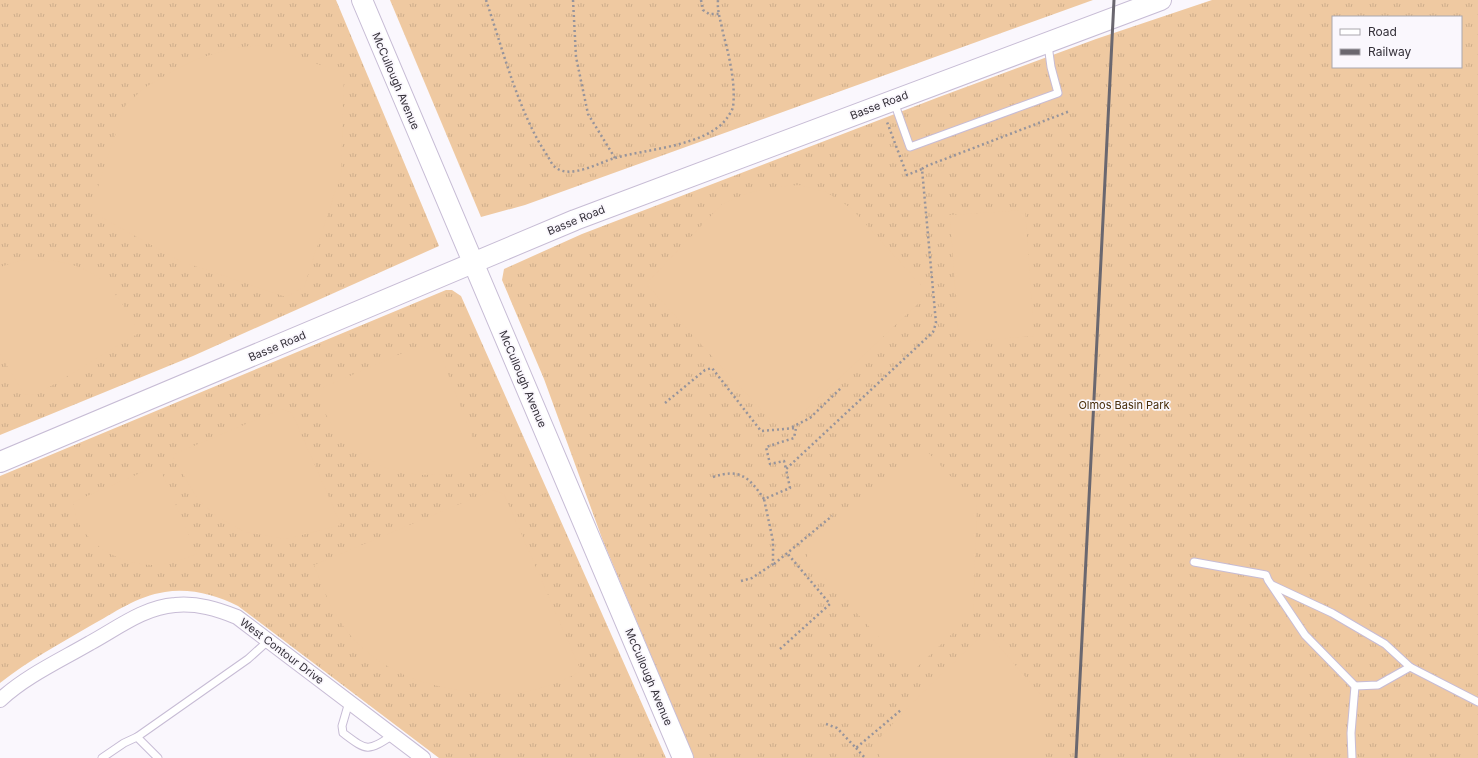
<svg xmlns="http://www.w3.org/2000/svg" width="1478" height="758" font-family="Inter,sans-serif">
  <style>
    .grass { fill: url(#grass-tufts); fill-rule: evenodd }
    .pitch { fill: #efc9a1 }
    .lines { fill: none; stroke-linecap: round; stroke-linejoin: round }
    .lane-casing { stroke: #c7bcd5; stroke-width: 9 }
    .street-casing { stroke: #c7bcd5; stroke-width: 16 }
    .secondary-casing { stroke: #c7bcd5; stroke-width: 22 }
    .path { stroke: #97949b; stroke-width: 2.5; stroke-dasharray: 2 3; stroke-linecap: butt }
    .lane { stroke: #fff; stroke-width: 7 }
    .street { stroke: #fff; stroke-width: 14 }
    .secondary { stroke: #fff; stroke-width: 20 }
    .rail { stroke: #6a676f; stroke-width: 3 }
    .labels { text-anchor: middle; stroke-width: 3.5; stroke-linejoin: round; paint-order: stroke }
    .street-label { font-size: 11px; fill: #332f38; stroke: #faf7fd }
    .park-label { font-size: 11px; fill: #472d0a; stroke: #faf7fd }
  </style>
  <defs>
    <pattern id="grass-tufts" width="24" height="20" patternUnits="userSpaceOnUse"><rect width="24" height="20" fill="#efc9a1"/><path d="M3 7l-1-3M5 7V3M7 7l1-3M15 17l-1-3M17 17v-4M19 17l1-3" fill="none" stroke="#cdad8b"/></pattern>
  </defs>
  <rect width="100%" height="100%" fill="#faf7fd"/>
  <!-- grass -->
  <g class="grass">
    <polygon points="0,0 336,0 439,246 193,356 0,435"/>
    <polygon points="390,0 1093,0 525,205 481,217"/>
    <path d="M1212 0H1478V758H694L603 541 544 379 502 280 504 269 582 234 939 97 1096 39ZM1333 17H1461V67H1333Z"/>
    <path d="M446 290H452L461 296 666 758H439L238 606C216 595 190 588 165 592 137 596 114 613 90 626 59 644 28 661 0 683V476Z"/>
  </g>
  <!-- pitch -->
  <g class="pitch">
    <polygon points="260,45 344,73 341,174 304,287 286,297 180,261 90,211 125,106 144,88 173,71 197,59 232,48"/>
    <polygon points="799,185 826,192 851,208 922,286 922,300 792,423 773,423 646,284 722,204 748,193 773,187"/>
    <polygon points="1025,210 1034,336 959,342 950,215"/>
    <path d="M39 259C98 265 112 283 139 333L36 395 24 394 0 354V267L19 261Z"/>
    <polygon points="419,346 440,353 483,465 456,474 418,475 382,467 359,452 332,425 321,406 315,391"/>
    <polygon points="282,409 292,413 341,525 286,539 245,532 219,518 198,500 172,455"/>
    <polygon points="922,446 977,504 973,614 911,673 807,558 808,546"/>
    <path d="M152 468 162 473 197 554C183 559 170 564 155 565 125 566 90 548 77 520 75 514 74 507 73 502Z"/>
    <path d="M493 490 504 494 581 671C565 680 550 686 533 690 514 695 492 694 473 692 427 687 381 672 350 635 333 614 323 589 314 565Z"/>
    <polygon points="986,631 1041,695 1041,758 880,758 877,741 909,706"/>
  </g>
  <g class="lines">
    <!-- lane casing -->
    <g class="lane-casing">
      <g id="lane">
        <polyline points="894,102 910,147 1058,93 1051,67 1048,45"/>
        <polyline points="1194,562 1266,575 1268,580 1305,635 1355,686 1351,733 1352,758"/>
        <polyline points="1272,585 1332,613 1385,644 1410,667"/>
        <polyline points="1355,686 1378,685 1410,667 1478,702"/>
        <path d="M349 702 342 726 343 733C367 751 367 752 393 735"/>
        <polyline points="102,758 124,743 137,737"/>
        <polyline points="158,758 137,737 248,659 268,641"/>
      </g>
    </g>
    <!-- street casing -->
    <g class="street-casing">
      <path id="street" d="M0 700C26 676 59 661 90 643 116 629 144 607 175 605 198 603 217 609 237 617L423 758"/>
    </g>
    <!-- secondary casing -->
    <g class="secondary-casing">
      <g id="secondary">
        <polyline points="362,0 683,758"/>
        <polyline points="0,462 575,220 1161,0"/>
      </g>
    </g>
    <!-- path -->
    <g class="path">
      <path d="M486 0C502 47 519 114 547 155 549 158 552 165 555 167 570 180 600 162 615 158 646 149 707 146 727 118 729 115 732 111 733 107 736 84 729 55 723 33 721 21 717 12 718 0"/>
      <polyline points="573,0 576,57 588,114 615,158"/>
      <polyline points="701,0 703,10 709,14 719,14"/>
      <polyline points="922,169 924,167 1070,111"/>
      <polyline points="665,403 705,370 712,368 761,431 796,428 794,438 766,447 770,464 784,461 786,469"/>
      <polyline points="792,427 810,418 841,388"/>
      <path d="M713 477C740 468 749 477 764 499L790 488 786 469 933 332 936 323 922 169 907 175 887 122"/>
      <polyline points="774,564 832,516"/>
      <polyline points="741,581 752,578 773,564 773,541 764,499"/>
      <polyline points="780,649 830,604 787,553"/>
      <polyline points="826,724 837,728 856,748 901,710"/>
      <polyline points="856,748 865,758"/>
    </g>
    <!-- lane -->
    <use href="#lane" class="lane"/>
    <!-- street -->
    <use href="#street" class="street"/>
    <!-- secondary -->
    <use href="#secondary" class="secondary"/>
    <!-- rail -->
    <polyline class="rail" points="1076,758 1114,0"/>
  </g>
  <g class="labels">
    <!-- street labels -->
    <g class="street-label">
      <text transform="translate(396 81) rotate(67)" y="4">McCullough Avenue</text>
      <text transform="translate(879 105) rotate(-21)" y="4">Basse Road</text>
      <text transform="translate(576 220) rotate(-22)" y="4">Basse Road</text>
      <text transform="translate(277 346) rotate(-23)" y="4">Basse Road</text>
      <text transform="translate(523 379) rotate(67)" y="4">McCullough Avenue</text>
      <text transform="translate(282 651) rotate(37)" y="4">West Contour Drive</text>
      <text transform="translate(649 677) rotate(67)" y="4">McCullough Avenue</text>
    </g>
    <!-- park labels -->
    <g class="park-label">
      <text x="1124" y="409">Olmos Basin Park</text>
    </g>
  </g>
  <!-- legend -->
  <rect x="1332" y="16" width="130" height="52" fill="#faf7fd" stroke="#aaa7ae"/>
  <rect x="1340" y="29" width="20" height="6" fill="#ffffff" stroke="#aaa7ae"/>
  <text x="1368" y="36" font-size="12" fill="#332f38">Road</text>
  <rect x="1340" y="49" width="20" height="6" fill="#6a676f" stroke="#aaa7ae"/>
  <text x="1368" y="56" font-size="12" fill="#332f38">Railway</text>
</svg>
